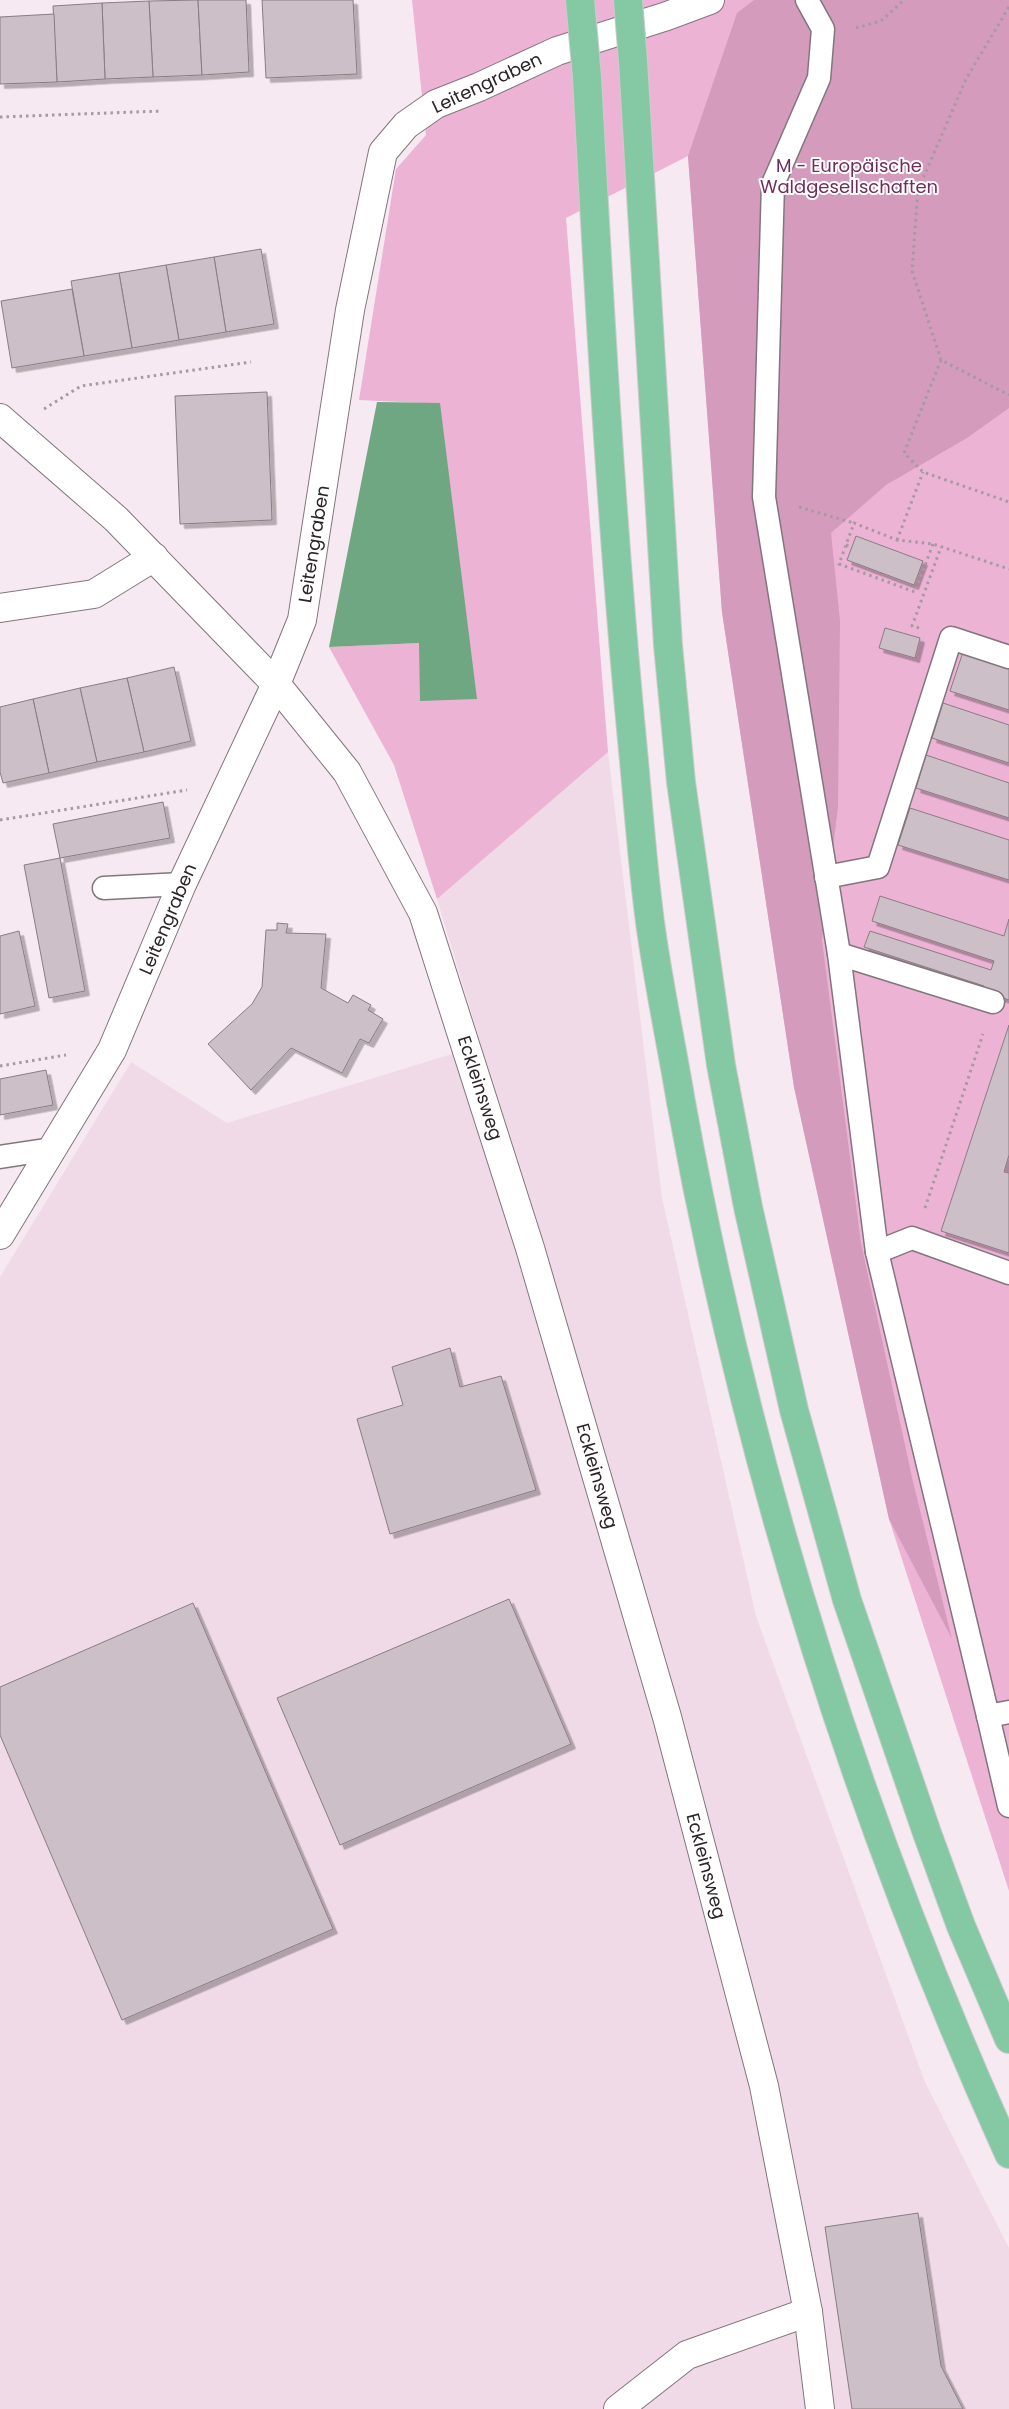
<svg xmlns="http://www.w3.org/2000/svg" width="1009" height="2409" font-family="Poppins,sans-serif">
  <style>
    .built { fill: #f0dae7 }
    .green { fill: #edb3d5 }
    .forest { fill: #d49bbd }
    .water { fill: #6ea782 }
    .building { fill: #cdbfc7; stroke: #897c83; filter: url(#shadow) }
    .lines { fill: none; stroke-linecap: round; stroke-linejoin: round }
    .service-casing { stroke: #82767d; stroke-width: 25 }
    .minor-casing { stroke: #82767d; stroke-width: 30 }
    .primary-casing { stroke: #cccbcc; stroke-width: 30 }
    .path { stroke: #a59aa0; stroke-width: 3; stroke-dasharray: 2.5 4; stroke-linecap: butt }
    .service { stroke: #fff; stroke-width: 22 }
    .minor { stroke: #fff; stroke-width: 28 }
    .primary { stroke: #85c9a4; stroke-width: 28 }
    .primary-bridge-casing { stroke: #cccbcc; stroke-width: 30; stroke-linecap: butt }
    .primary-bridge { stroke: #85c9a4; stroke-width: 28 }
    .labels { text-anchor: middle; stroke-width: 4; stroke-linejoin: round; paint-order: stroke }
    .street-label { font-size: 18px; fill: #2b2629; stroke: #fff }
    .park-label { font-size: 18px; fill: #712d5a; stroke: #fff }
  </style>
  <defs>
    <filter id="shadow"><feDropShadow dx="4.5" dy="4.5" stdDeviation="0" flood-color="#0004"/></filter>
  </defs>
  <rect width="100%" height="100%" fill="#f7e9f1"/>
  <!-- built -->
  <polygon class="built" points="608,752 662,1198 756,1616 925,2082 1009,2248 1009,2409 0,2409 0,1277 131,1062 227,1123 481,1045 437,899"/>
  <!-- green -->
  <polygon class="green" points="412,0 1009,0 1009,1891 889,1519 794,1087 722,612 688,156 566,218 608,752 437,899 394,765 329,647 419,643 440,404 359,400 396,169 426,135"/>
  <!-- forest -->
  <polygon class="forest" points="754,0 1009,0 1009,408 967,438 886,485 831,533 840,621 838,807 822,940 861,1243 913,1482 952,1639 889,1519 794,1087 722,612 688,156 737,13"/>
  <!-- water -->
  <polygon class="water" points="377,402 440,403 477,699 420,701 419,643 329,647"/>
  <!-- building -->
  <g class="building">
    <polygon points="198,0 202,75 153,77 149,1"/>
    <polygon points="198,0 246,0 249,72 202,75"/>
    <polygon points="262,0 353,0 357,74 266,78"/>
    <polygon points="149,1 153,77 105,79 102,3"/>
    <polygon points="102,3 105,79 57,82 53,6"/>
    <polygon points="54,14 57,82 0,84 0,17"/>
    <polygon points="261,249 274,324 226,332 214,257"/>
    <polygon points="214,257 226,332 179,340 166,265"/>
    <polygon points="166,265 179,340 132,348 119,273"/>
    <polygon points="119,273 132,348 84,356 71,281"/>
    <polygon points="72,289 84,356 12,368 1,301"/>
    <polygon points="267,392 272,520 180,524 175,396"/>
    <polygon points="856,536 923,561 914,585 847,560"/>
    <polygon points="885,628 920,638 915,658 879,648"/>
    <polygon points="963,652 1009,667 1009,710 950,691"/>
    <polygon points="174,667 191,741 144,752 127,678"/>
    <polygon points="127,678 144,752 97,762 80,688"/>
    <polygon points="80,688 97,762 49,773 33,699"/>
    <polygon points="33,699 49,773 3,783 0,772 0,707"/>
    <polygon points="943,703 1009,725 1009,763 932,738"/>
    <polygon points="926,755 1009,783 1009,818 916,788"/>
    <polygon points="163,802 170,838 60,858 53,824"/>
    <polygon points="910,808 1009,840 1009,880 898,845"/>
    <polygon points="60,858 85,991 49,998 24,865"/>
    <polygon points="880,896 1004,936 1009,919 1009,1000 982,991 984,986 864,947 870,931 991,970 994,961 872,921"/>
    <polygon points="277,923 288,924 286,933 326,934 321,988 348,1003 353,995 371,1005 368,1010 383,1019 369,1043 360,1039 342,1073 291,1048 251,1090 208,1044 252,1004 262,987 266,930 277,930"/>
    <polygon points="19,931 35,1006 0,1014 0,936"/>
    <polygon points="1009,1025 1009,1155 1004,1172 1009,1173 1009,1253 941,1231"/>
    <polygon points="46,1070 53,1105 0,1115 0,1079"/>
    <polygon points="450,1348 460,1387 501,1376 536,1490 390,1534 357,1419 403,1405 392,1367"/>
    <polygon points="509,1599 571,1744 340,1845 277,1698"/>
    <polygon points="193,1603 333,1929 122,2020 0,1735 0,1687"/>
    <polygon points="918,2213 941,2366 963,2409 852,2409 825,2227"/>
  </g>
  <g class="lines">
    <!-- service casing -->
    <g class="service-casing">
      <g id="service">
        <polyline points="807,0 823,29 819,78 773,184 764,497 839,954 877,1252 988,1716 1009,1712"/>
        <polyline points="826,877 878,867 951,638 1009,657"/>
        <polyline points="104,888 182,884"/>
        <polyline points="839,954 993,1002"/>
        <polyline points="0,1157 52,1149"/>
        <polyline points="877,1252 912,1238 1009,1273"/>
        <polyline points="988,1716 1009,1806"/>
      </g>
    </g>
    <!-- minor casing -->
    <g class="minor-casing">
      <g id="minor">
        <polyline points="0,418 116,519 276,684 347,772 423,913 530,1248 667,1717 764,2086 808,2312 820,2409"/>
        <polyline points="0,608 94,594 154,557"/>
        <polyline points="0,1235 112,1050 182,884 276,684 302,620 350,310 383,152 406,125 436,104 479,87 557,51 667,16 710,0"/>
        <polyline points="618,2409 687,2355 808,2312"/>
      </g>
    </g>
    <!-- primary casing -->
    <g class="primary-casing">
      <g id="primary">
        <polyline points="633,61 668,645 681,782 721,1065 748,1207 794,1410 847,1600 927,1833 961,1926 1009,2039"/>
        <path d="M587 77C599 298 611 520 632 740 638 801 642 862 650 922 658 982 671 1042 681 1102 747 1466 856 1816 1009 2154"/>
      </g>
    </g>
    <!-- path -->
    <g class="path">
      <polyline points="1009,7 966,79 918,190 912,271 941,360 1009,395"/>
      <polyline points="856,28 881,21 904,0"/>
      <polyline points="0,117 162,111"/>
      <polyline points="806,189 834,195 873,184 918,190"/>
      <polyline points="941,360 904,453 923,472 1009,502"/>
      <polyline points="44,409 81,386 251,362"/>
      <polyline points="799,507 854,523"/>
      <polyline points="897,540 923,472"/>
      <polyline points="933,544 915,592 839,564 854,523 897,540 933,544 1009,569"/>
      <polyline points="846,545 851,546"/>
      <polyline points="919,628 912,626 941,547"/>
      <polyline points="0,820 187,790"/>
      <polyline points="0,1066 66,1055"/>
      <polyline points="925,1208 983,1034"/>
    </g>
    <!-- service -->
    <use href="#service" class="service"/>
    <!-- minor -->
    <use href="#minor" class="minor"/>
    <!-- primary -->
    <use href="#primary" class="primary"/>
    <!-- primary-bridge casing -->
    <g class="primary-bridge-casing">
      <g id="primary-bridge">
        <polyline points="580,0 587,77"/>
        <polyline points="628,0 633,61"/>
      </g>
    </g>
    <!-- primary-bridge -->
    <use href="#primary-bridge" class="primary-bridge"/>
  </g>
  <g class="labels">
    <!-- street labels -->
    <g class="street-label">
      <text transform="translate(487 83) rotate(-25)" y="6">Leitengraben</text>
      <text transform="translate(314 544) rotate(-81)" y="6">Leitengraben</text>
      <text transform="translate(168 919) rotate(-67)" y="6">Leitengraben</text>
      <text transform="translate(480 1088) rotate(72)" y="6">Eckleinsweg</text>
      <text transform="translate(597 1476) rotate(74)" y="6">Eckleinsweg</text>
      <text transform="translate(706 1866) rotate(75)" y="6">Eckleinsweg</text>
    </g>
    <!-- park labels -->
    <g class="park-label">
      <text x="849" y="172">M - Europäische<tspan x="849" dy="21">Waldgesellschaften</tspan></text>
    </g>
  </g>
</svg>
